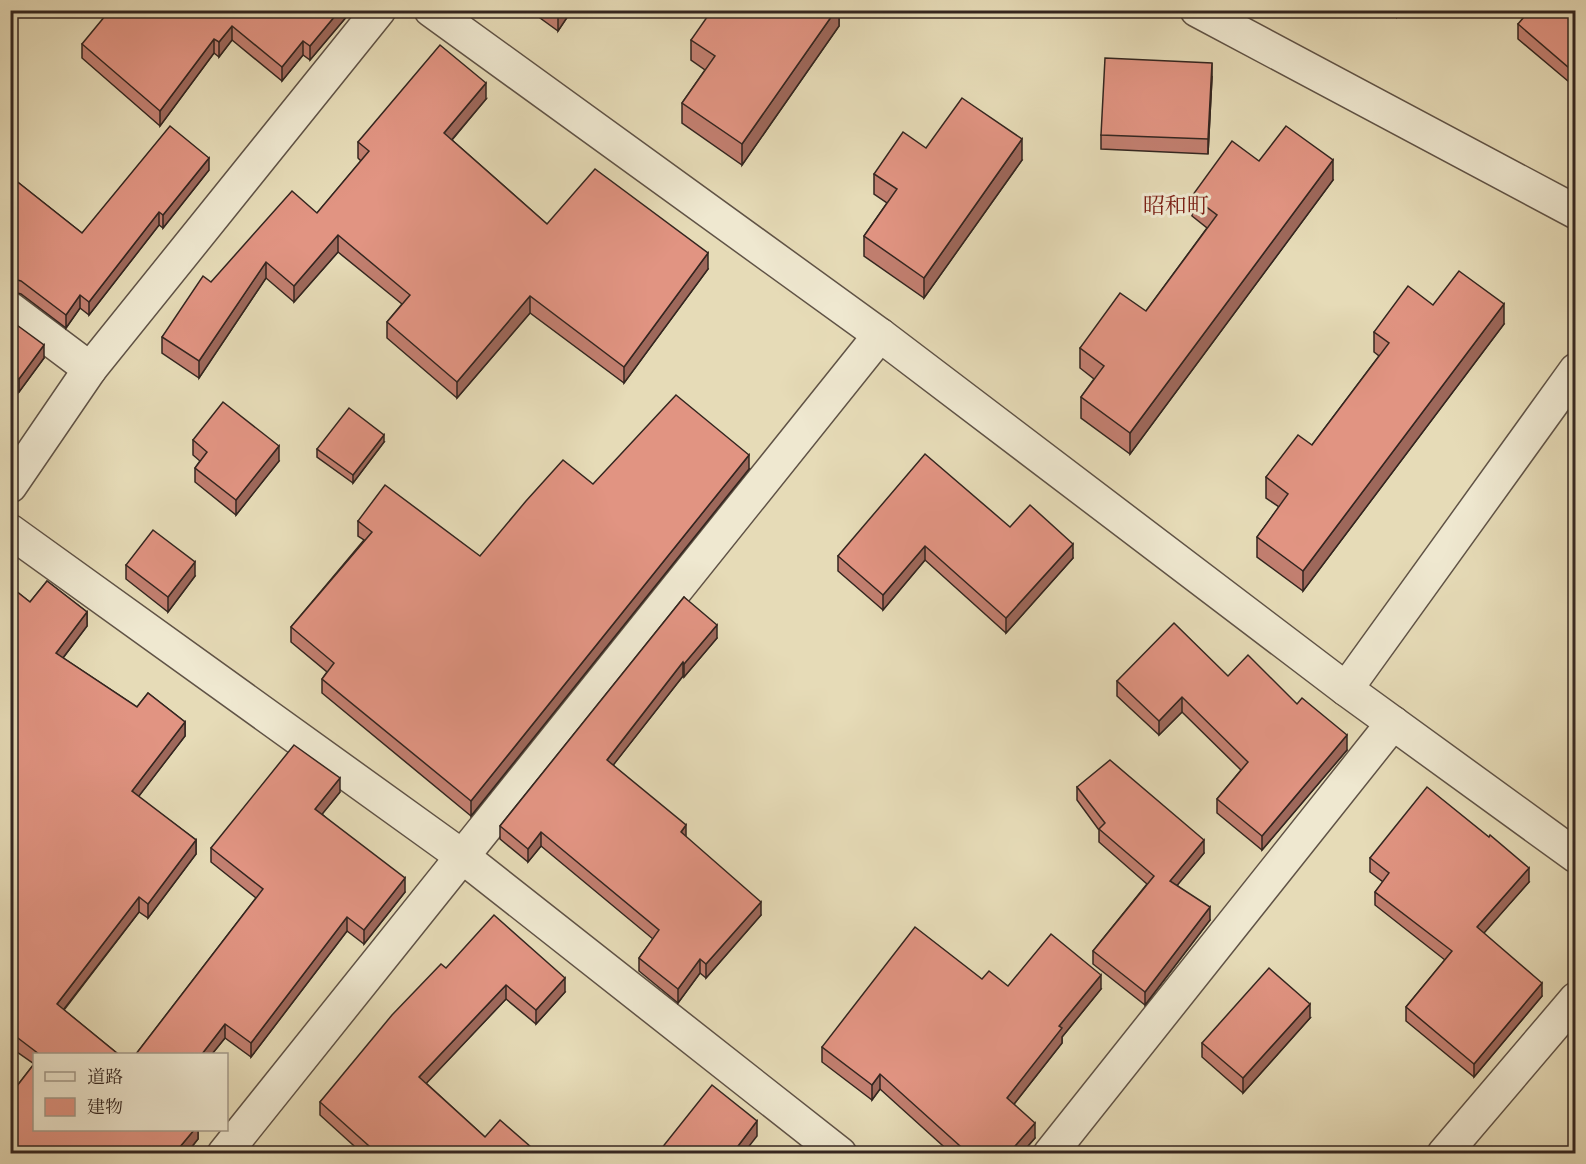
<svg xmlns="http://www.w3.org/2000/svg" width="1586" height="1164" font-family="Cardo,'Noto Serif JP',serif">
  <style>
    .lines { fill: none; stroke-linecap: round; stroke-linejoin: round }
    .minor-casing { stroke: #605346; stroke-width: 36 }
    .minor { stroke: #efe8d0; stroke-width: 33 }
    .wall { fill: #c27f70; stroke: #342620; stroke-width: 1.5 }
    .shaded-wall { fill: #9e685b; stroke: #342620; stroke-width: 1.5 }
    .building { fill: #e19482; stroke: #342620; stroke-width: 1.5 }
    .labels { text-anchor: middle; stroke-width: 6; stroke-linejoin: round; paint-order: stroke }
    .quarter-label { font-size: 22px; fill: #7a1f14; stroke: #efe8d0 }
  </style>
  <rect width="100%" height="100%" fill="#e6dbb7"/>
  <filter id="stains"><feTurbulence type="fractalNoise" baseFrequency=".00333" numOctaves="4"/><feColorMatrix values="0 0 0 0 .2 0 0 0 0 .09 0 0 0 0 .02 0 0 0 .5 -.17"/></filter>
  <radialGradient id="worn" r=".72"><stop offset=".6" stop-color="#630" stop-opacity="0"/><stop offset="1" stop-color="#630" stop-opacity=".3"/></radialGradient>
  <g class="lines">
    <!-- minor casing -->
    <g class="minor-casing">
      <g id="minor">
        <polyline points="431,10 880,335 1346,689 1576,856"/>
        <polyline points="1197,10 1576,212"/>
        <polyline points="10,309 90,369"/>
        <polyline points="10,486 90,369 379,10"/>
        <polyline points="10,531 463,857 840,1154"/>
        <polyline points="1346,689 1576,370"/>
        <polyline points="224,1154 880,335"/>
        <polyline points="1050,1154 1393,723"/>
        <polyline points="1444,1154 1576,999"/>
      </g>
    </g>
    <!-- minor -->
    <use href="#minor" class="minor"/>
  </g>
  <!-- wall -->
  <g class="wall">
    <polygon points="348,10 348,15 310,60 303,55 282,81 232,40 219,57 214,53 160,126 82,58 82,44"/>
    <polygon points="529,10 572,10 558,31"/>
    <polygon points="839,10 839,26 742,165 682,123 682,103 705,70 691,60 691,40 743,15"/>
    <polygon points="1389,10 1402,10 1397,17"/>
    <polygon points="1575,16 1575,87 1518,39 1518,24"/>
    <polygon points="1212,77 1208,154 1101,149 1101,135"/>
    <polygon points="486,99 452,140 547,224 708,269 624,383 530,313 457,398 387,338 387,322 402,304 338,252 294,302 266,278 199,378 162,353 162,337 211,282 317,213 361,161 358,158 358,142"/>
    <polygon points="926,148 1022,160 924,298 864,256 864,236 887,203 874,194 874,174"/>
    <polygon points="1259,161 1333,180 1130,454 1081,418 1081,397 1094,379 1080,368 1080,348 1146,311 1207,228 1192,216 1192,196"/>
    <polygon points="209,170 163,228 159,225 89,315 80,308 66,328 21,294 10,291 10,176 82,233"/>
    <polygon points="1433,305 1504,324 1303,591 1257,557 1257,537 1279,507 1266,498 1266,477 1312,445 1379,356 1374,352 1374,332"/>
    <polygon points="10,320 44,358 19,392 10,386"/>
    <polygon points="193,440 279,461 236,515 195,482 195,468 200,461 193,455"/>
    <polygon points="384,442 353,483 317,457 317,449"/>
    <polygon points="749,469 471,816 322,693 322,679 327,672 291,642 291,627 364,540 358,536 358,521 480,556 593,484"/>
    <polygon points="1010,527 1073,558 1006,633 925,560 883,610 838,571 838,556"/>
    <polygon points="126,565 195,576 168,612 126,579"/>
    <polygon points="47,581 87,612 87,626 63,658 137,707 148,693 185,722 185,736 138,797 196,840 196,854 148,918 139,912 64,1010 118,1054 34,1054 34,1130 198,1130 198,1139 186,1154 10,1154 10,1095 34,1064 10,1047 10,599 16,591 30,602"/>
    <polygon points="684,597 717,638 684,677 683,676 613,765 686,837 761,915 706,978 700,973 678,1003 639,971 639,958 653,939 541,846 528,862 500,839 500,826"/>
    <polygon points="1228,676 1297,704 1347,750 1262,850 1217,813 1217,799 1241,770 1182,712 1159,735 1117,696 1117,681"/>
    <polygon points="1077,787 1204,853 1177,885 1210,920 1145,1005 1093,964 1093,951 1147,884 1099,842 1099,830 1077,800"/>
    <polygon points="340,792 322,814 405,892 364,944 347,931 251,1057 225,1038 212,1054 136,1054 256,898 211,862 211,848"/>
    <polygon points="1370,858 1529,882 1483,933 1542,996 1474,1077 1406,1021 1406,1007 1445,960 1375,905 1375,892 1383,882 1370,872"/>
    <polygon points="446,968 565,992 536,1024 506,999 426,1083 485,1137 539,1154 363,1154 320,1115 320,1102"/>
    <polygon points="982,979 1008,986 1101,989 1062,1037 1062,1043 1014,1104 1035,1138 1021,1154 952,1154 880,1089 872,1100 822,1062 822,1047"/>
    <polygon points="1310,1018 1243,1093 1202,1057 1202,1043"/>
  </g>
  <!-- shaded-wall -->
  <g class="shaded-wall">
    <polygon points="340,10 348,10 348,15 310,60 310,46"/>
    <polygon points="558,10 572,10 558,31"/>
    <polygon points="836,10 839,10 839,26 742,165 742,144"/>
    <polygon points="1397,10 1402,10 1397,17"/>
    <polygon points="232,26 232,40 219,57 219,42"/>
    <polygon points="214,39 214,53 160,126 160,111"/>
    <polygon points="303,41 303,55 282,81 282,67"/>
    <polygon points="1212,63 1212,77 1208,154 1208,139"/>
    <polygon points="486,83 486,99 444,149 444,133"/>
    <polygon points="1022,139 1022,160 924,298 924,278"/>
    <polygon points="209,158 209,170 163,228 163,215"/>
    <polygon points="1333,160 1333,180 1130,454 1130,433"/>
    <polygon points="159,212 159,225 89,315 89,302"/>
    <polygon points="338,235 338,252 294,302 294,286"/>
    <polygon points="708,253 708,269 624,383 624,367"/>
    <polygon points="266,262 266,278 199,378 199,361"/>
    <polygon points="80,295 80,308 66,328 66,315"/>
    <polygon points="530,296 530,313 457,398 457,382"/>
    <polygon points="1504,304 1504,324 1303,591 1303,571"/>
    <polygon points="44,345 44,358 19,392 19,379"/>
    <polygon points="384,435 384,442 353,483 353,475"/>
    <polygon points="279,446 279,461 236,515 236,500"/>
    <polygon points="749,455 749,469 471,816 471,801"/>
    <polygon points="1073,544 1073,558 1006,633 1006,618"/>
    <polygon points="925,546 925,560 883,610 883,595"/>
    <polygon points="195,562 195,576 168,612 168,597"/>
    <polygon points="87,612 87,626 56,667 56,653"/>
    <polygon points="717,625 717,638 684,677 684,664"/>
    <polygon points="683,662 683,676 607,773 607,760"/>
    <polygon points="1182,697 1182,712 1159,735 1159,721"/>
    <polygon points="185,722 185,736 132,805 132,791"/>
    <polygon points="1347,735 1347,750 1262,850 1262,836"/>
    <polygon points="340,778 340,792 315,823 315,809"/>
    <polygon points="686,825 686,838 681,832"/>
    <polygon points="541,832 541,846 528,862 528,849"/>
    <polygon points="196,840 196,854 148,918 148,904"/>
    <polygon points="1204,840 1204,853 1170,894 1170,881"/>
    <polygon points="1529,868 1529,882 1477,941 1477,927"/>
    <polygon points="405,878 405,892 364,944 364,930"/>
    <polygon points="139,897 139,912 57,1018 57,1004"/>
    <polygon points="761,902 761,915 706,978 706,964"/>
    <polygon points="1210,907 1210,920 1145,1005 1145,992"/>
    <polygon points="347,917 347,931 251,1057 251,1043"/>
    <polygon points="700,959 700,973 678,1003 678,989"/>
    <polygon points="1101,975 1101,989 1062,1037 1062,1043 1007,1113 1007,1098 1059,1026"/>
    <polygon points="565,978 565,992 536,1024 536,1010"/>
    <polygon points="1542,983 1542,996 1474,1077 1474,1064"/>
    <polygon points="506,985 506,999 419,1091 419,1077"/>
    <polygon points="1310,1004 1310,1018 1243,1093 1243,1078"/>
    <polygon points="225,1024 225,1038 212,1054 202,1054"/>
    <polygon points="880,1074 880,1089 872,1100 872,1085"/>
    <polygon points="757,1121 757,1136 743,1154 732,1154"/>
    <polygon points="1035,1123 1035,1138 1021,1154 1008,1154"/>
    <polygon points="194,1130 198,1130 198,1139 186,1154 174,1154"/>
  </g>
  <!-- building -->
  <g class="building">
    <polygon points="110,10 340,10 310,46 303,41 282,67 232,26 219,42 214,39 160,111 82,44"/>
    <polygon points="712,10 738,10 743,15 746,10 836,10 742,144 682,103 715,56 691,40"/>
    <polygon points="1530,10 1569,10 1575,16 1575,73 1518,24"/>
    <polygon points="440,45 486,83 444,133 547,224 595,169 708,253 624,367 530,296 457,382 387,322 410,295 338,235 294,286 266,262 199,361 162,337 203,276 211,282 292,191 317,213 369,151 358,142"/>
    <polygon points="1105,58 1212,63 1208,139 1101,135"/>
    <polygon points="962,98 1022,139 924,278 864,236 897,189 874,174 903,132 926,148"/>
    <polygon points="170,126 209,158 163,215 159,212 89,302 80,295 66,315 21,281 10,278 10,176 82,233"/>
    <polygon points="1286,126 1333,160 1130,433 1081,397 1104,366 1080,348 1120,293 1146,311 1217,215 1192,196 1232,141 1259,161"/>
    <polygon points="1459,271 1504,304 1303,571 1257,537 1288,494 1266,477 1298,435 1312,445 1389,343 1374,332 1408,286 1433,305"/>
    <polygon points="10,320 44,345 19,379 10,373"/>
    <polygon points="676,395 749,455 471,801 322,679 334,663 291,627 372,532 358,521 385,485 480,556 526,501 563,460 593,484"/>
    <polygon points="223,402 279,446 236,500 195,468 207,452 193,440"/>
    <polygon points="349,408 384,435 353,475 317,449"/>
    <polygon points="925,454 1010,527 1030,505 1073,544 1006,618 925,546 883,595 838,556"/>
    <polygon points="153,530 195,562 168,597 126,565"/>
    <polygon points="47,581 87,612 56,653 137,707 148,693 185,722 132,791 196,840 148,904 139,897 57,1004 118,1054 39,1054 10,1032 10,599 16,591 30,602"/>
    <polygon points="684,597 717,625 684,664 683,662 607,760 686,825 681,832 761,902 706,964 700,959 678,989 639,958 659,930 541,832 528,849 500,826"/>
    <polygon points="1174,623 1228,676 1248,655 1297,704 1302,698 1347,735 1262,836 1217,799 1248,762 1182,697 1159,721 1117,681"/>
    <polygon points="294,745 340,778 315,809 405,878 364,930 347,917 251,1043 225,1024 202,1054 136,1054 263,889 211,848"/>
    <polygon points="1110,760 1204,840 1170,881 1210,907 1145,992 1093,951 1154,876 1099,829 1105,823 1077,787"/>
    <polygon points="1427,787 1489,837 1490,835 1529,868 1477,927 1542,983 1474,1064 1406,1007 1452,951 1375,892 1389,873 1370,858"/>
    <polygon points="494,915 565,978 536,1010 506,985 419,1077 485,1137 500,1120 539,1154 378,1154 320,1102 392,1015 441,964 446,968"/>
    <polygon points="915,927 982,979 989,971 1008,986 1051,934 1101,975 1059,1026 1062,1028 1007,1098 1035,1123 1008,1154 969,1154 880,1074 872,1085 822,1047"/>
    <polygon points="1269,968 1310,1004 1243,1078 1202,1043"/>
    <polygon points="34,1064 34,1130 194,1130 174,1154 10,1154 10,1095"/>
    <polygon points="712,1085 757,1121 732,1154 657,1154"/>
  </g>
  <g class="labels">
    <!-- quarter labels -->
    <g class="quarter-label">
      <text x="1176" y="213">昭和町</text>
    </g>
  </g>
  <!-- margin -->
  <rect width="1586" height="1164" fill="none" stroke="#e6dbb7" stroke-width="36"/>
  <rect x="12" y="12" width="1562" height="1140" fill="none" stroke="#342620" stroke-width="3"/>
  <rect x="18" y="18" width="1550" height="1128" fill="none" stroke="#342620" stroke-width="1.5"/>
  <!-- legend -->
  <rect x="33" y="1053" width="195" height="78" fill="#efe8d0" stroke="#a49a8a" stroke-width="1.5"/>
  <rect x="45" y="1072" width="30" height="9" fill="#efe8d0" stroke="#a49a8a" stroke-width="1.5"/>
  <text x="87" y="1083" font-size="18" fill="#342620">道路</text>
  <rect x="45" y="1098" width="30" height="18" fill="#e19482" stroke="#a49a8a" stroke-width="1.5"/>
  <text x="87" y="1113" font-size="18" fill="#342620">建物</text>
  <rect width="100%" height="100%" filter="url(#stains)"/>
  <rect width="100%" height="100%" fill="url(#worn)"/>
</svg>
